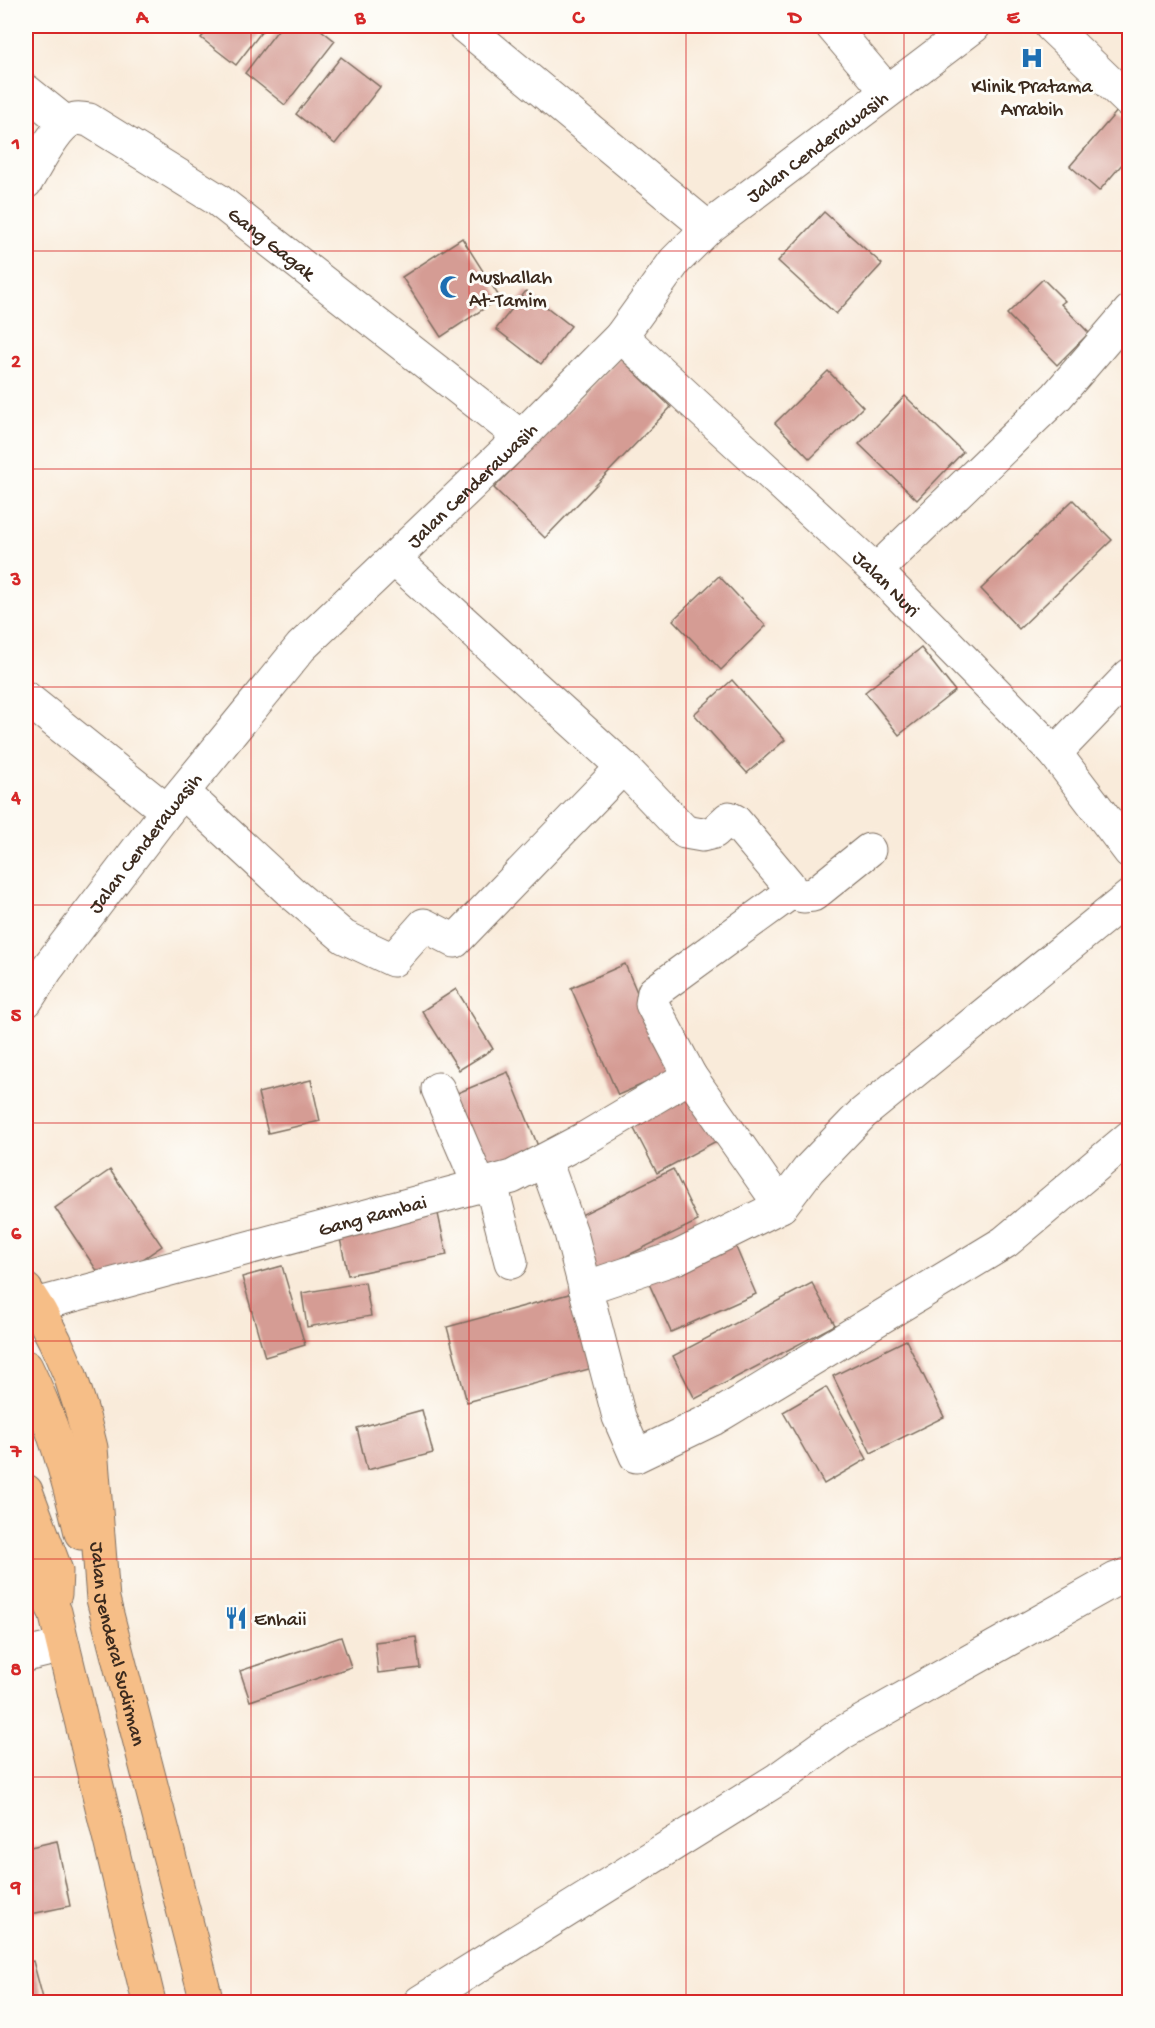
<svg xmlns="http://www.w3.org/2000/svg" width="1155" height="2028" font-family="'Gochi Hand',sans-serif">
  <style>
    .building { fill: #d59c94 }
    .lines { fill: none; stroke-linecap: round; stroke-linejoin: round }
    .minor-casing { stroke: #7e6e60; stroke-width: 35 }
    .major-casing { stroke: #7e6e60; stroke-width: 35 }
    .minor { stroke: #fff; stroke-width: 33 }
    .major { stroke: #f6be87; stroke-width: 33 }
    .grid { fill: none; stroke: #d62828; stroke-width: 1.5; stroke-opacity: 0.55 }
    .labels { text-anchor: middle; stroke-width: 6; stroke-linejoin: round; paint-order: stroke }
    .poi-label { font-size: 20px; fill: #3b2a1e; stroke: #fdfcf7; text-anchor: start }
    .street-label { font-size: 20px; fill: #3b2a1e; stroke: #fdfcf7 }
    .neatline { fill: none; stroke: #d62828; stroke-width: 2 }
    .grid-label { font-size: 20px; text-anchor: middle; font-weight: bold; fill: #d62828 }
  </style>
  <rect width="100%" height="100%" fill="#fdfcf7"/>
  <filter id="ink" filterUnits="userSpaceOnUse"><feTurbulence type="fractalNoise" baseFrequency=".0167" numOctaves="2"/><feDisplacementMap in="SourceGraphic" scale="12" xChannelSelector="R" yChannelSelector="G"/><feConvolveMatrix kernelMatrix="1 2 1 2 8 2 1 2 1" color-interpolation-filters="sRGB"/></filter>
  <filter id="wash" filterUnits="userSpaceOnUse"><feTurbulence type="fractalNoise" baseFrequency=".008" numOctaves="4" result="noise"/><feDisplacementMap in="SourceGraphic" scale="24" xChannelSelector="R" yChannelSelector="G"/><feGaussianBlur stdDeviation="1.35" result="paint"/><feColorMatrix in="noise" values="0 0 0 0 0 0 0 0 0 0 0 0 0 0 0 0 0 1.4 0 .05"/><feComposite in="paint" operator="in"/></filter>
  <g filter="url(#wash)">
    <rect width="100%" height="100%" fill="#f9ebda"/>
    <g id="blocks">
      <!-- building -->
      <g class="building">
        <polygon points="211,26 266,26 236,65 201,38"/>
        <polygon points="281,26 316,26 335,41 285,105 245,73"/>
        <polygon points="341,57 380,87 335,144 296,114"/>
        <polygon points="1118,110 1130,121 1130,155 1099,191 1070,166"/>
        <polygon points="824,212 882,264 836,314 778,261"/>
        <polygon points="462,238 500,298 441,337 402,277"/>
        <polygon points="1043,279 1065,301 1061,304 1089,333 1057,365 1007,314"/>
        <polygon points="526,291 571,326 541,364 496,329"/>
        <polygon points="620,358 671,407 545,538 494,488"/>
        <polygon points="828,371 863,407 810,459 775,423"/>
        <polygon points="905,396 963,452 917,500 859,444"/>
        <polygon points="1073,500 1112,540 1019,629 981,589"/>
        <polygon points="719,576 766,626 721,670 673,620"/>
        <polygon points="921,648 955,691 899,735 865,692"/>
        <polygon points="732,680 785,740 747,773 694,714"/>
        <polygon points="625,964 671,1072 618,1095 571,988"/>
        <polygon points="456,989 493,1049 459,1070 422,1011"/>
        <polygon points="508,1072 540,1151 481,1175 448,1097"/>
        <polygon points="311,1080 320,1121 268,1133 258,1093"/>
        <polygon points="695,1086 722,1138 657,1173 630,1121"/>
        <polygon points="673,1169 698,1221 594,1272 569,1221"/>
        <polygon points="110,1170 162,1246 106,1284 55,1208"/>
        <polygon points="438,1214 447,1255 348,1275 339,1234"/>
        <polygon points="732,1238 756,1294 671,1332 646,1277"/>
        <polygon points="282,1266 305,1345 265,1357 242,1277"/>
        <polygon points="365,1282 371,1316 307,1327 302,1293"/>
        <polygon points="812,1283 835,1325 695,1399 673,1356"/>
        <polygon points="580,1291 600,1366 467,1402 447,1327"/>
        <polygon points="906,1340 944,1417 871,1453 833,1376"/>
        <polygon points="826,1387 867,1459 824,1484 783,1412"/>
        <polygon points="422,1410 433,1453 367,1470 357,1428"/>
        <polygon points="341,1637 351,1667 250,1701 240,1671"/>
        <polygon points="416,1637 420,1668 378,1673 375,1642"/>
        <polygon points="57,1841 70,1906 26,1915 26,1848"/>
        <polygon points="33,1961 44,2002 26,2002 26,1962"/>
      </g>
    </g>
  </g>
  <g filter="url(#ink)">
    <use href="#blocks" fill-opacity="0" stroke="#7e6e60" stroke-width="1.5"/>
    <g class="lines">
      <!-- minor casing -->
      <g class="minor-casing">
        <g id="minor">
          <polyline points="464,26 708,228"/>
          <polyline points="832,26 887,91"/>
          <polyline points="1051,26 1130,102"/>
          <polyline points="26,91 66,123"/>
          <path id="s1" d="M26 182C36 166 57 123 75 119 79 118 84 119 89 120L218 200 521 437"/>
          <path id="s2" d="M621 336 876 571 1055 753 1130 852"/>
          <polyline points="394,559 623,767 685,832 702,835 714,832 729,818 735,821 788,884 790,893 654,992 652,1004 690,1076 781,1206"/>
          <polyline points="876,571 1057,396 1130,311"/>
          <polyline points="26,698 167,811"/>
          <polyline points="1055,753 1130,675"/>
          <polyline points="183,792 292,893 344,937 393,960 424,925 455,941 623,767"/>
          <polyline points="790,893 803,896 813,895 869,850"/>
          <path id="s3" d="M26 1001 46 970 167 811 301 647 521 437 621 336 675 261 708 228 974 26"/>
          <polyline points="438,1089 480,1187"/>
          <polyline points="545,1160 571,1233 619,1417 636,1456 713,1419 1005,1242 1130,1137"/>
          <polyline points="491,1184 511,1262"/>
          <polyline points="585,1288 678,1257 781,1206 809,1169 862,1114 1130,896"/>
          <path id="s4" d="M36 1305 512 1177 584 1139 690 1076"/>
          <polyline points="26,1655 63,1646"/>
          <polyline points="420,2002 778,1779 842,1733 1116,1579 1130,1574"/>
        </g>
      </g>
      <!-- major casing -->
      <g class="major-casing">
        <g id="major">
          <path id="s5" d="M26 1290 40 1312 55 1341 70 1375 82 1412 91 1448 103 1599 207 2002"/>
          <path d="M26 1367C52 1419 68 1477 81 1533"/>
          <polyline points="26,1491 56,1571 55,1594"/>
          <polyline points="26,1556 55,1612 149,2002"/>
        </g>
      </g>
      <!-- minor -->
      <use href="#minor" class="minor"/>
      <!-- major -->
      <use href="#major" class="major"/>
    </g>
  </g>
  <!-- grid -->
  <path class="grid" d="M251 26V2002M469 26V2002M686 26V2002M904 26V2002M26 251H1130M26 469H1130M26 687H1130M26 905H1130M26 1123H1130M26 1341H1130M26 1559H1130M26 1777H1130"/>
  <!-- icons -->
  <defs>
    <g id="hospital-bare" transform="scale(1.8)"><path d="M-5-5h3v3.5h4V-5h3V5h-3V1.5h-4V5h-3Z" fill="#1f6fb2" stroke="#fdfcf7" stroke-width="2.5" paint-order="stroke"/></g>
    <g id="mosque-bare" transform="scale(1.8)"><path d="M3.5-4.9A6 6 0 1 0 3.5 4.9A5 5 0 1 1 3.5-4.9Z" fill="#1f6fb2" stroke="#fdfcf7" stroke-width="2.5" paint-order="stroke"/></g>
    <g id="restaurant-bare" transform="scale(1.8)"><path d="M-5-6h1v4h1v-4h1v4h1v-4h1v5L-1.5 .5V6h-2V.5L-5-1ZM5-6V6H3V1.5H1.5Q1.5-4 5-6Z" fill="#1f6fb2" stroke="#fdfcf7" stroke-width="2.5" paint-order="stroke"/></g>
  </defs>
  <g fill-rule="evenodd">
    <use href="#hospital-bare" x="1032" y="58"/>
    <use href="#mosque-bare" x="451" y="287"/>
    <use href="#restaurant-bare" x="236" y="1618"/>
  </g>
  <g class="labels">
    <!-- poi labels -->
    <g class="poi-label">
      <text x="1032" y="92" text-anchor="middle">Klinik Pratama<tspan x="1032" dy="23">Arrabih</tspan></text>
      <text x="469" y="283">Mushallah<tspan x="469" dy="23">At-Tamim</tspan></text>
      <text x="254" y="1625">Enhaii</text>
    </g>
    <!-- street labels -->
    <g class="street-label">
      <text dy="7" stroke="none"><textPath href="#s3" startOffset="1170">Jalan Cenderawasih</textPath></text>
      <text dy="7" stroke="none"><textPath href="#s1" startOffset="316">Gang Gagak</textPath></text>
      <text dy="7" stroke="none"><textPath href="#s3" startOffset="684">Jalan Cenderawasih</textPath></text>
      <text dy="7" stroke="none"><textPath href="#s2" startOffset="363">Jalan Nuri</textPath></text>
      <text dy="7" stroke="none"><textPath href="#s3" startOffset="198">Jalan Cenderawasih</textPath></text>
      <text dy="7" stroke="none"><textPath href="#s4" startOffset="348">Gang Rambai</textPath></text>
      <text dy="7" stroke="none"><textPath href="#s5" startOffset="370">Jalan Jenderal Sudirman</textPath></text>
    </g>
  </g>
  <!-- margin -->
  <rect width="1155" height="2028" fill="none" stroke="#fdfcf7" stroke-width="66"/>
  <rect x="33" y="33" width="1089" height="1962" class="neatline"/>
  <g class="grid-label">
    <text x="142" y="23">A</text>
    <text x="360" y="23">B</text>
    <text x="578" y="23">C</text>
    <text x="795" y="23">D</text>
    <text x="1013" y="23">E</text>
    <text x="16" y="149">1</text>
    <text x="16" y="367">2</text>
    <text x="16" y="585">3</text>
    <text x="16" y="803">4</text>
    <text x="16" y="1021">5</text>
    <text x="16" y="1239">6</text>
    <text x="16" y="1457">7</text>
    <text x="16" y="1675">8</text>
    <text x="16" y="1893">9</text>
  </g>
</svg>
